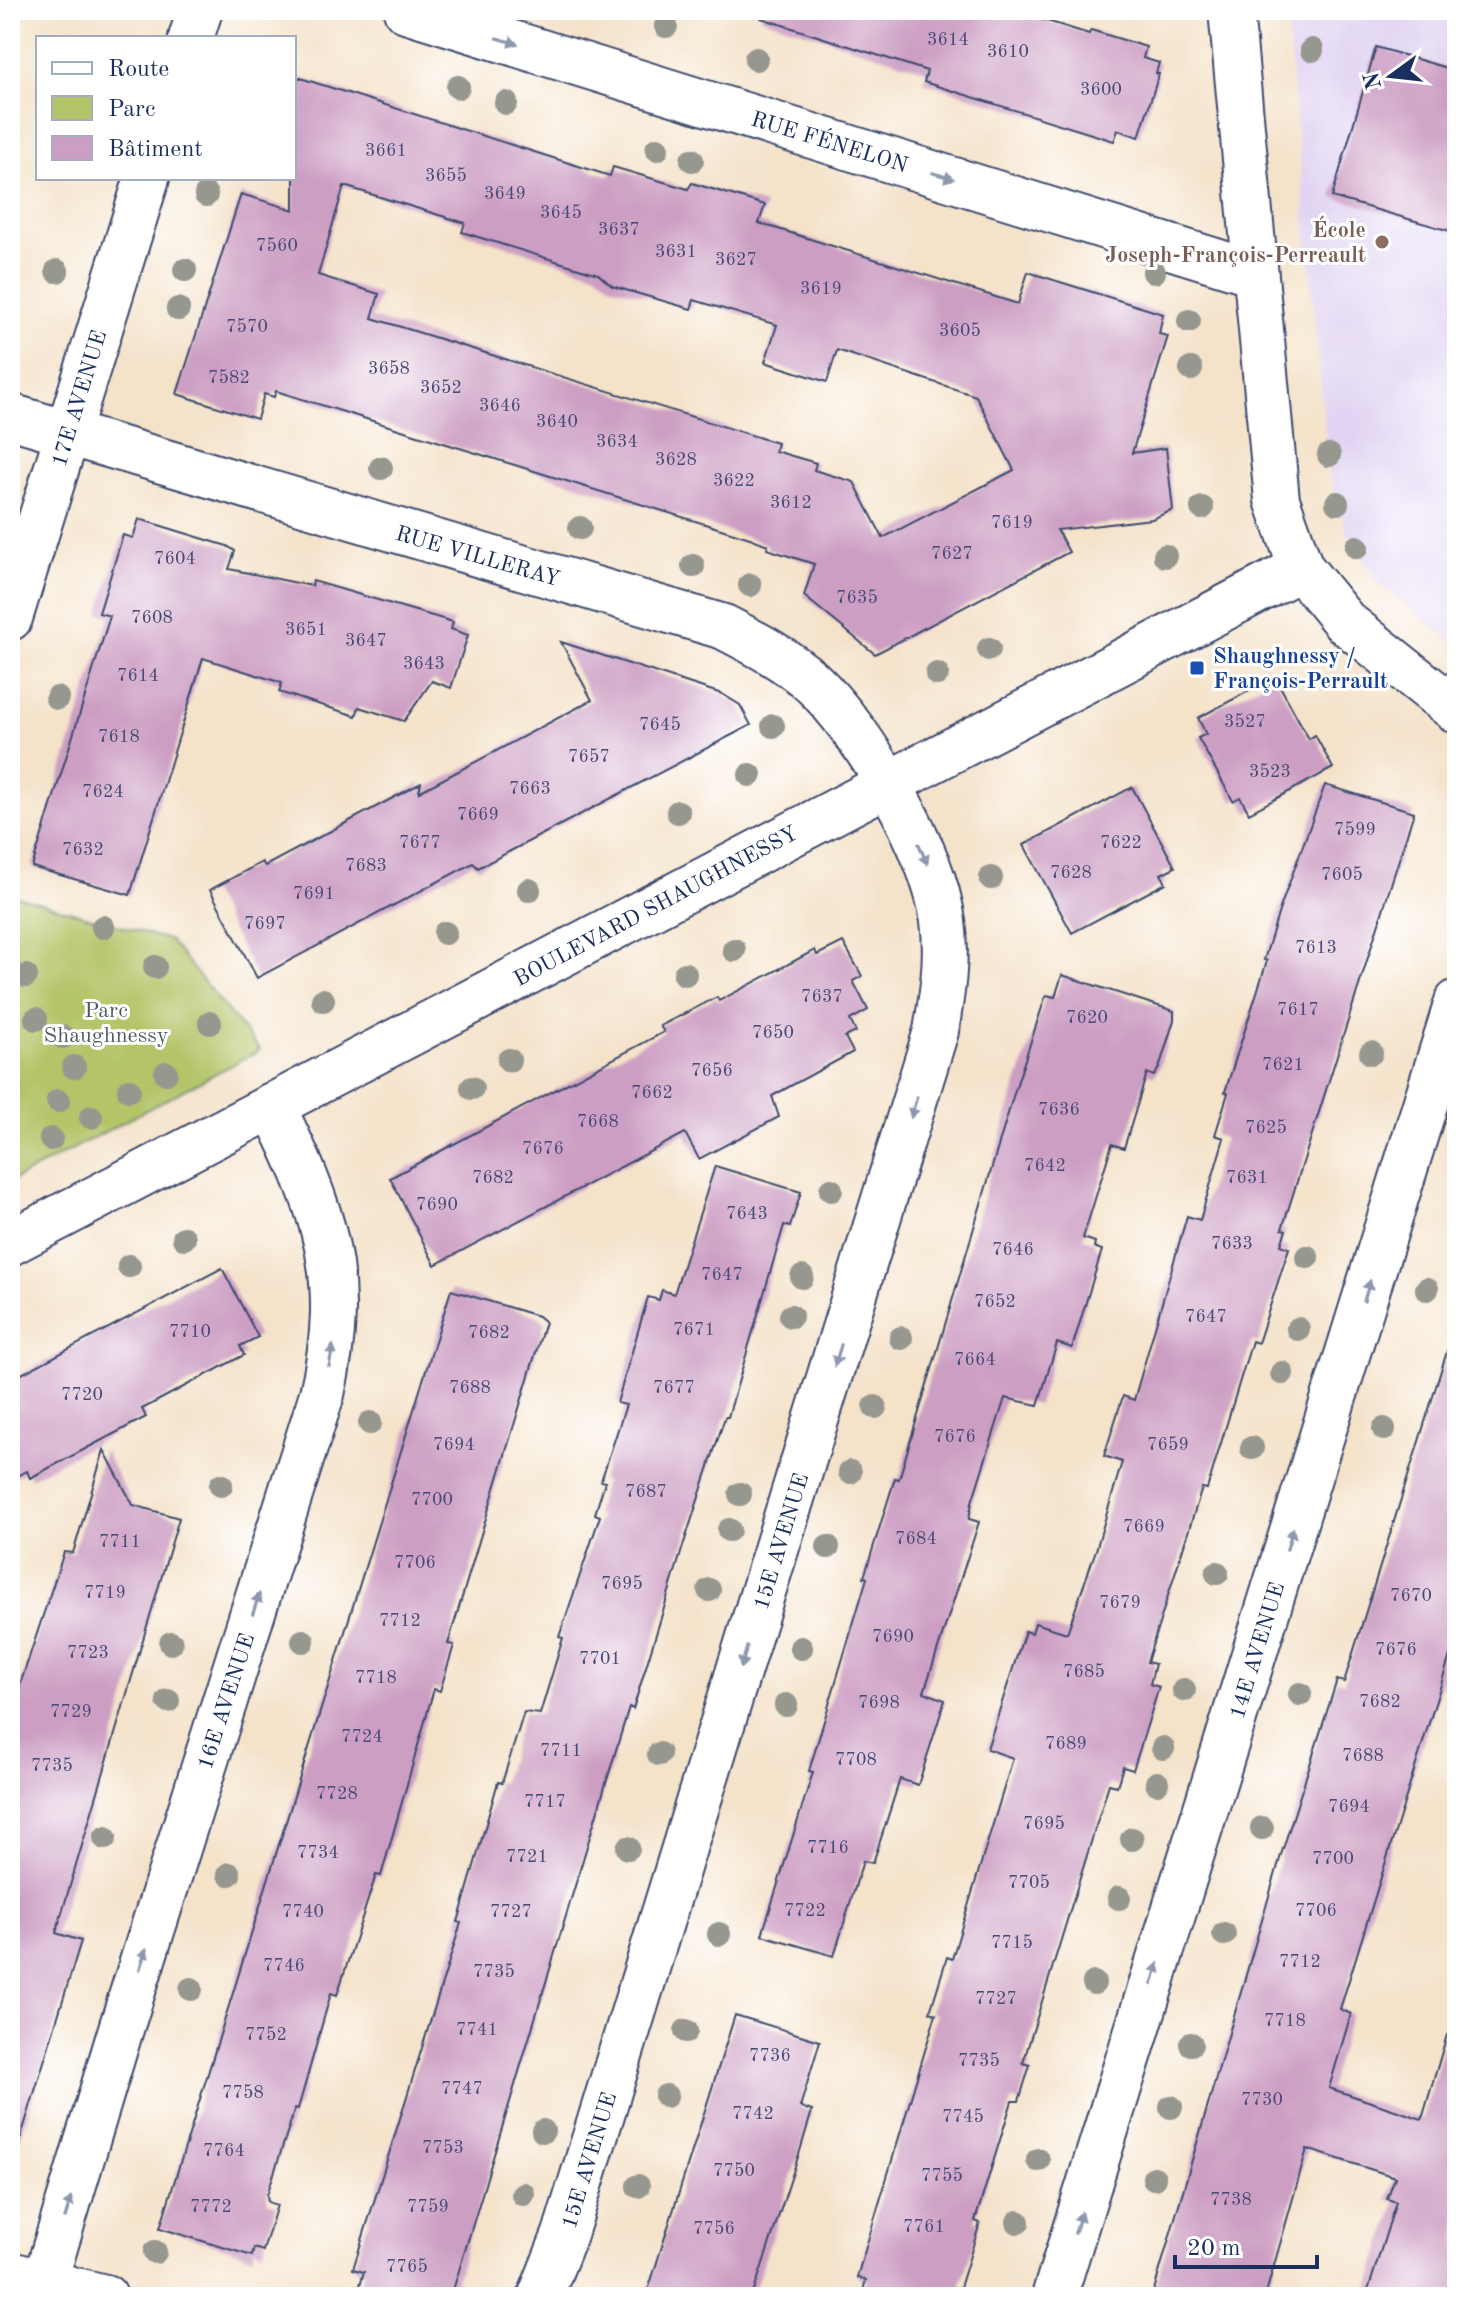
<svg xmlns="http://www.w3.org/2000/svg" width="1467" height="2307" font-family="'Old Standard TT',serif">
  <style>
    .built { fill: #e1d4f3 }
    .green { fill: #b3c568; stroke: #677a63; stroke-width: 2 }
    .building { fill: #cc9ec3; fill-rule: evenodd }
    .lines { fill: none; stroke-linecap: round; stroke-linejoin: round }
    .minor-casing { stroke: #3c4a6e; stroke-width: 48 }
    .secondary-casing { stroke: #3c4a6e; stroke-width: 48 }
    .minor { stroke: #fff; stroke-width: 44 }
    .secondary { stroke: #fff; stroke-width: 44 }
    .tree { fill: #969890 }
    .oneway { fill: #8d97ae }
    .education-dot { fill: #8d6e63; stroke: #fff; stroke-width: 3 }
    .transit-dot { fill: #1a4fb4; stroke: #fff; stroke-width: 3 }
    .labels { text-anchor: middle; stroke-width: 6; stroke-linejoin: round; paint-order: stroke }
    .number-label { font-size: 18px; fill: #474b77 }
    .street-label { font-size: 22px; fill: #1b2f5e; stroke: #fff }
    .education-label { font-size: 22px; font-weight: bold; fill: #785e54; stroke: #fff; text-anchor: end }
    .transit-label { font-size: 22px; font-weight: bold; fill: #164399; stroke: #fff; text-anchor: start }
    .park-label { font-size: 22px; fill: #495c61; stroke: #fff }
  </style>
  <rect width="100%" height="100%" fill="#fff"/>
  <filter id="ink" filterUnits="userSpaceOnUse"><feTurbulence type="fractalNoise" baseFrequency=".0125" numOctaves="2"/><feDisplacementMap in="SourceGraphic" scale="16" xChannelSelector="R" yChannelSelector="G"/><feConvolveMatrix kernelMatrix="1 2 1 2 8 2 1 2 1" color-interpolation-filters="sRGB"/></filter>
  <filter id="wash" filterUnits="userSpaceOnUse"><feTurbulence type="fractalNoise" baseFrequency=".006" numOctaves="4" result="noise"/><feDisplacementMap in="SourceGraphic" scale="32" xChannelSelector="R" yChannelSelector="G"/><feGaussianBlur stdDeviation="1.8" result="paint"/><feColorMatrix in="noise" values="0 0 0 0 0 0 0 0 0 0 0 0 0 0 0 0 0 1.4 0 .05"/><feComposite in="paint" operator="in"/></filter>
  <g filter="url(#wash)">
    <rect width="100%" height="100%" fill="#f4e2c9"/>
    <!-- built -->
    <polygon class="built" points="1286,10 1457,10 1457,645 1378,582 1346,530 1329,475"/>
    <!-- green -->
    <polygon class="green" points="10,894 169,940 260,1050 10,1182"/>
    <g id="blocks">
      <!-- building -->
      <g class="building">
        <polygon points="763,10 1012,10 1089,34 1091,30 1146,47 1143,58 1159,63 1156,73 1159,74 1139,137 1118,130 1114,141 924,82 927,71 761,18"/>
        <polygon points="1376,47 1457,71 1457,233 1332,197"/>
        <path d="M294 76 610 176 613 167 688 189 692 183 765 205 759 223 1018 304 1028 272 1163 314 1159 334 1168 336 1132 453 1166 448 1173 510 1152 519 1057 530 1069 552 875 654 804 596 814 564 767 549 768 545 750 538 276 391 274 397 264 394 257 419 177 394 241 194 294 210ZM344 186 465 223 462 232 598 274 612 286 691 309 694 300 777 325 765 362 827 382 837 350 976 396 1014 470 883 538 854 482 814 470 816 463 775 451 777 443 372 318 379 294 318 275Z"/>
        <polygon points="139,519 227,546 235,551 229,569 312,586 313,581 453,622 451,629 468,635 451,688 432,681 404,721 359,707 356,716 279,692 282,683 203,658 130,895 32,867 110,616 99,613 123,535 133,538"/>
        <polygon points="561,642 722,694 740,705 751,725 478,868 473,863 257,978 210,890 262,862 265,866 421,783 419,792 592,700"/>
        <polygon points="1275,677 1309,739 1315,735 1333,768 1249,813 1240,797 1233,801 1198,738 1206,734 1198,718"/>
        <polygon points="1325,785 1414,812 1282,1229 1286,1230 1281,1245 1289,1248 1258,1343 1252,1341 1207,1489 1202,1488 1147,1662 1155,1664 1150,1684 1159,1687 1141,1745 1133,1770 1123,1767 1117,1786 1109,1784 1023,2063 1030,2065 1019,2101 1012,2101 975,2221 980,2223 957,2297 861,2297 866,2280 857,2277 936,2014 930,2012 947,1957 952,1959 1013,1758 987,1749 1025,1631 1032,1633 1035,1623 1067,1633 1096,1550 1122,1462 1104,1456 1123,1396 1134,1400 1187,1216 1200,1220 1224,1138 1215,1135 1228,1093 1225,1092 1267,961 1264,960 1279,911"/>
        <polygon points="1132,787 1175,867 1161,874 1166,883 1072,933 1024,845"/>
        <polygon points="843,942 862,976 853,981 868,1010 850,1020 856,1032 845,1037 853,1052 772,1096 779,1117 699,1159 685,1133 435,1265 390,1178 664,1032 660,1026 717,997 719,1001 815,950 817,955"/>
        <polygon points="1062,975 1174,1011 1174,1020 1159,1068 1154,1076 1147,1073 1124,1148 1112,1144 1083,1238 1095,1242 1094,1247 1102,1250 1072,1348 1057,1343 1038,1405 1005,1398 972,1502 969,1519 979,1522 924,1692 945,1700 918,1785 900,1779 873,1863 863,1861 834,1956 762,1935 813,1772 809,1771 867,1578 864,1577 895,1478 899,1479 1015,1090 1046,995 1055,997"/>
        <polygon points="715,1166 801,1192 790,1227 784,1225 728,1417 725,1417 684,1543 633,1709 629,1707 451,2297 389,2297 359,2288 364,2272 353,2269 461,1923 458,1922 498,1782 502,1783 524,1712 540,1714 563,1638 559,1637 600,1516 595,1514 605,1482 601,1481 626,1405 617,1403 648,1297 659,1300 662,1290 674,1294"/>
        <polygon points="222,1268 258,1337 240,1346 244,1355 142,1409 146,1417 30,1478 27,1471 10,1479 10,1380"/>
        <polygon points="451,1290 538,1316 545,1322 448,1644 454,1645 440,1691 434,1689 381,1876 376,1875 337,1995 331,1993 298,2109 295,2108 267,2195 268,2202 277,2205 263,2251 254,2248 252,2256 160,2228"/>
        <polygon points="1448,1348 1457,1349 1457,1633 1340,2009 1351,2014 1329,2088 1422,2119 1447,2035 1457,2037 1457,2297 1366,2297 1396,2202 1387,2199 1395,2177 1307,2149 1265,2297 1152,2297 1281,1855 1337,1680 1344,1682"/>
        <polygon points="104,1450 133,1505 179,1518 56,1933 81,1941 19,2143 10,2142 10,1715 64,1552 73,1553"/>
        <polygon points="735,2015 820,2041 800,2107 812,2111 800,2151 752,2297 646,2297"/>
      </g>
    </g>
  </g>
  <g filter="url(#ink)">
    <use href="#blocks" fill-opacity="0" stroke="#3c4a6e" stroke-width="2"/>
    <g class="lines">
      <!-- minor casing -->
      <g class="minor-casing">
        <g id="minor">
          <polyline points="406,10 1254,273"/>
          <polyline points="1231,10 1277,500 1301,568 1345,622 1457,711"/>
          <polyline points="191,38 200,10"/>
          <path d="M10 416 724 627C755 643 786 659 812 682 865 732 933 849 943 921 948 957 942 995 936 1031L565 2234 540 2297"/>
          <polyline points="10,618 147,178"/>
          <polyline points="10,1243 1301,568"/>
          <path d="M40 2297 120 2032 322 1394C349 1277 324 1210 272 1105"/>
          <polyline points="1054,2297 1457,1002"/>
        </g>
      </g>
      <!-- secondary casing -->
      <g class="secondary-casing">
        <polyline id="secondary" points="10,2274 105,2297"/>
      </g>
      <!-- minor -->
      <use href="#minor" class="minor"/>
      <!-- secondary -->
      <use href="#secondary" class="secondary"/>
    </g>
    <!-- trees -->
    <g class="tree">
      <circle cx="666" cy="26" r="12"/>
      <circle cx="1312" cy="50" r="12"/>
      <circle cx="756" cy="59" r="12"/>
      <circle cx="458" cy="87" r="12"/>
      <circle cx="506" cy="103" r="12"/>
      <circle cx="657" cy="149" r="12"/>
      <circle cx="692" cy="160" r="12"/>
      <circle cx="206" cy="195" r="12"/>
      <circle cx="185" cy="270" r="12"/>
      <circle cx="57" cy="271" r="12"/>
      <circle cx="1154" cy="272" r="12"/>
      <circle cx="178" cy="309" r="12"/>
      <circle cx="1189" cy="321" r="12"/>
      <circle cx="1191" cy="369" r="12"/>
      <circle cx="1329" cy="455" r="12"/>
      <circle cx="381" cy="468" r="12"/>
      <circle cx="1337" cy="503" r="12"/>
      <circle cx="1202" cy="508" r="12"/>
      <circle cx="580" cy="528" r="12"/>
      <circle cx="1357" cy="547" r="12"/>
      <circle cx="1165" cy="556" r="12"/>
      <circle cx="693" cy="566" r="12"/>
      <circle cx="750" cy="585" r="12"/>
      <circle cx="989" cy="649" r="12"/>
      <circle cx="937" cy="674" r="12"/>
      <circle cx="57" cy="698" r="12"/>
      <circle cx="773" cy="726" r="12"/>
      <circle cx="750" cy="775" r="12"/>
      <circle cx="678" cy="812" r="12"/>
      <circle cx="991" cy="878" r="12"/>
      <circle cx="529" cy="890" r="12"/>
      <circle cx="103" cy="927" r="12"/>
      <circle cx="445" cy="933" r="12"/>
      <circle cx="734" cy="950" r="12"/>
      <circle cx="155" cy="967" r="12"/>
      <circle cx="685" cy="974" r="12"/>
      <circle cx="26" cy="976" r="12"/>
      <circle cx="323" cy="1000" r="12"/>
      <circle cx="36" cy="1019" r="12"/>
      <circle cx="210" cy="1023" r="12"/>
      <circle cx="63" cy="1037" r="12"/>
      <circle cx="1371" cy="1053" r="12"/>
      <circle cx="509" cy="1060" r="12"/>
      <circle cx="74" cy="1067" r="12"/>
      <circle cx="166" cy="1073" r="12"/>
      <circle cx="472" cy="1088" r="12"/>
      <circle cx="129" cy="1090" r="12"/>
      <circle cx="58" cy="1101" r="12"/>
      <circle cx="91" cy="1117" r="12"/>
      <circle cx="51" cy="1139" r="12"/>
      <circle cx="831" cy="1190" r="12"/>
      <circle cx="184" cy="1238" r="12"/>
      <circle cx="1307" cy="1257" r="12"/>
      <circle cx="129" cy="1266" r="12"/>
      <circle cx="802" cy="1277" r="12"/>
      <circle cx="1427" cy="1289" r="12"/>
      <circle cx="791" cy="1316" r="12"/>
      <circle cx="1298" cy="1329" r="12"/>
      <circle cx="901" cy="1338" r="12"/>
      <circle cx="1282" cy="1373" r="12"/>
      <circle cx="875" cy="1407" r="12"/>
      <circle cx="370" cy="1423" r="12"/>
      <circle cx="1384" cy="1429" r="12"/>
      <circle cx="1252" cy="1448" r="12"/>
      <circle cx="850" cy="1472" r="12"/>
      <circle cx="221" cy="1485" r="12"/>
      <circle cx="740" cy="1494" r="12"/>
      <circle cx="729" cy="1530" r="12"/>
      <circle cx="828" cy="1547" r="12"/>
      <circle cx="1217" cy="1573" r="12"/>
      <circle cx="709" cy="1590" r="12"/>
      <circle cx="303" cy="1641" r="12"/>
      <circle cx="171" cy="1643" r="12"/>
      <circle cx="801" cy="1648" r="12"/>
      <circle cx="1184" cy="1690" r="12"/>
      <circle cx="1300" cy="1694" r="12"/>
      <circle cx="168" cy="1701" r="12"/>
      <circle cx="786" cy="1705" r="12"/>
      <circle cx="1163" cy="1748" r="12"/>
      <circle cx="659" cy="1754" r="12"/>
      <circle cx="1157" cy="1783" r="12"/>
      <circle cx="1262" cy="1828" r="12"/>
      <circle cx="105" cy="1838" r="12"/>
      <circle cx="1132" cy="1839" r="12"/>
      <circle cx="628" cy="1848" r="12"/>
      <circle cx="229" cy="1874" r="12"/>
      <circle cx="1119" cy="1898" r="12"/>
      <circle cx="719" cy="1934" r="12"/>
      <circle cx="1224" cy="1934" r="12"/>
      <circle cx="1094" cy="1983" r="12"/>
      <circle cx="191" cy="1989" r="12"/>
      <circle cx="686" cy="2031" r="12"/>
      <circle cx="1191" cy="2044" r="12"/>
      <circle cx="666" cy="2096" r="12"/>
      <circle cx="1171" cy="2107" r="12"/>
      <circle cx="543" cy="2131" r="12"/>
      <circle cx="1038" cy="2160" r="12"/>
      <circle cx="1154" cy="2178" r="12"/>
      <circle cx="638" cy="2186" r="12"/>
      <circle cx="523" cy="2194" r="12"/>
      <circle cx="1018" cy="2222" r="12"/>
      <circle cx="155" cy="2252" r="12"/>
    </g>
    <!-- one-way arrows -->
    <defs><path id="oneway-solid" d="M-6-.8H1V-3.2L6.5 0L1 3.2V.8H-6Z" transform="scale(2)"/></defs>
    <g class="oneway">
      <use href="#oneway-solid" transform="translate(507 41) rotate(17)"/>
      <use href="#oneway-solid" transform="translate(943 176) rotate(17)"/>
      <use href="#oneway-solid" transform="translate(923 854) rotate(67)"/>
      <use href="#oneway-solid" transform="translate(914 1107) rotate(106)"/>
      <use href="#oneway-solid" transform="translate(1367 1291) rotate(-73)"/>
      <use href="#oneway-solid" transform="translate(838 1355) rotate(107)"/>
      <use href="#oneway-solid" transform="translate(331 1356) rotate(-79)"/>
      <use href="#oneway-solid" transform="translate(1290 1539) rotate(-73)"/>
      <use href="#oneway-solid" transform="translate(256 1604) rotate(-72)"/>
      <use href="#oneway-solid" transform="translate(744 1657) rotate(107)"/>
      <use href="#oneway-solid" transform="translate(143 1959) rotate(-72)"/>
      <use href="#oneway-solid" transform="translate(1155 1974) rotate(-73)"/>
      <use href="#oneway-solid" transform="translate(68 2208) rotate(-74)"/>
      <use href="#oneway-solid" transform="translate(1078 2223) rotate(-73)"/>
    </g>
  </g>
  <!-- markers -->
  <circle class="education-dot" cx="1382" cy="242" r="8"/>
  <rect class="transit-dot" x="1189" y="660" width="16" height="16" rx="4"/>
  <g class="labels">
    <!-- number labels -->
    <g class="number-label">
      <text x="948" y="45">3614</text>
      <text x="1008" y="57">3610</text>
      <text x="1101" y="95">3600</text>
      <text x="386" y="156">3661</text>
      <text x="446" y="181">3655</text>
      <text x="505" y="199">3649</text>
      <text x="561" y="218">3645</text>
      <text x="619" y="235">3637</text>
      <text x="277" y="251">7560</text>
      <text x="676" y="257">3631</text>
      <text x="736" y="265">3627</text>
      <text x="821" y="294">3619</text>
      <text x="247" y="332">7570</text>
      <text x="960" y="336">3605</text>
      <text x="389" y="374">3658</text>
      <text x="229" y="383">7582</text>
      <text x="441" y="393">3652</text>
      <text x="500" y="411">3646</text>
      <text x="557" y="427">3640</text>
      <text x="617" y="447">3634</text>
      <text x="676" y="465">3628</text>
      <text x="734" y="486">3622</text>
      <text x="791" y="508">3612</text>
      <text x="1012" y="528">7619</text>
      <text x="952" y="559">7627</text>
      <text x="175" y="564">7604</text>
      <text x="857" y="603">7635</text>
      <text x="152" y="623">7608</text>
      <text x="306" y="635">3651</text>
      <text x="366" y="646">3647</text>
      <text x="424" y="669">3643</text>
      <text x="138" y="681">7614</text>
      <text x="1245" y="727">3527</text>
      <text x="660" y="730">7645</text>
      <text x="119" y="742">7618</text>
      <text x="589" y="762">7657</text>
      <text x="1270" y="777">3523</text>
      <text x="530" y="794">7663</text>
      <text x="103" y="797">7624</text>
      <text x="478" y="820">7669</text>
      <text x="1355" y="835">7599</text>
      <text x="420" y="848">7677</text>
      <text x="1121" y="848">7622</text>
      <text x="83" y="855">7632</text>
      <text x="366" y="871">7683</text>
      <text x="1071" y="878">7628</text>
      <text x="1342" y="880">7605</text>
      <text x="314" y="899">7691</text>
      <text x="265" y="929">7697</text>
      <text x="1316" y="953">7613</text>
      <text x="822" y="1002">7637</text>
      <text x="1298" y="1015">7617</text>
      <text x="1087" y="1023">7620</text>
      <text x="773" y="1038">7650</text>
      <text x="1283" y="1070">7621</text>
      <text x="712" y="1076">7656</text>
      <text x="652" y="1098">7662</text>
      <text x="1059" y="1115">7636</text>
      <text x="598" y="1127">7668</text>
      <text x="1266" y="1133">7625</text>
      <text x="543" y="1154">7676</text>
      <text x="1045" y="1171">7642</text>
      <text x="493" y="1183">7682</text>
      <text x="1247" y="1183">7631</text>
      <text x="437" y="1210">7690</text>
      <text x="747" y="1219">7643</text>
      <text x="1232" y="1249">7633</text>
      <text x="1013" y="1255">7646</text>
      <text x="722" y="1280">7647</text>
      <text x="995" y="1307">7652</text>
      <text x="1206" y="1322">7647</text>
      <text x="694" y="1335">7671</text>
      <text x="190" y="1337">7710</text>
      <text x="489" y="1338">7682</text>
      <text x="975" y="1365">7664</text>
      <text x="470" y="1393">7688</text>
      <text x="674" y="1393">7677</text>
      <text x="82" y="1400">7720</text>
      <text x="955" y="1442">7676</text>
      <text x="454" y="1450">7694</text>
      <text x="1168" y="1450">7659</text>
      <text x="646" y="1497">7687</text>
      <text x="432" y="1505">7700</text>
      <text x="1144" y="1532">7669</text>
      <text x="916" y="1544">7684</text>
      <text x="120" y="1547">7711</text>
      <text x="415" y="1568">7706</text>
      <text x="622" y="1589">7695</text>
      <text x="105" y="1598">7719</text>
      <text x="1411" y="1601">7670</text>
      <text x="1120" y="1608">7679</text>
      <text x="400" y="1626">7712</text>
      <text x="893" y="1642">7690</text>
      <text x="1396" y="1655">7676</text>
      <text x="88" y="1658">7723</text>
      <text x="600" y="1664">7701</text>
      <text x="1084" y="1677">7685</text>
      <text x="376" y="1683">7718</text>
      <text x="1380" y="1707">7682</text>
      <text x="879" y="1708">7698</text>
      <text x="71" y="1717">7729</text>
      <text x="362" y="1742">7724</text>
      <text x="1066" y="1749">7689</text>
      <text x="561" y="1756">7711</text>
      <text x="1363" y="1761">7688</text>
      <text x="856" y="1765">7708</text>
      <text x="52" y="1771">7735</text>
      <text x="337" y="1799">7728</text>
      <text x="545" y="1807">7717</text>
      <text x="1349" y="1812">7694</text>
      <text x="1044" y="1829">7695</text>
      <text x="828" y="1853">7716</text>
      <text x="318" y="1858">7734</text>
      <text x="527" y="1862">7721</text>
      <text x="1333" y="1864">7700</text>
      <text x="1029" y="1888">7705</text>
      <text x="805" y="1916">7722</text>
      <text x="1316" y="1916">7706</text>
      <text x="303" y="1917">7740</text>
      <text x="511" y="1917">7727</text>
      <text x="1012" y="1948">7715</text>
      <text x="1300" y="1967">7712</text>
      <text x="284" y="1971">7746</text>
      <text x="494" y="1977">7735</text>
      <text x="996" y="2004">7727</text>
      <text x="1285" y="2026">7718</text>
      <text x="477" y="2035">7741</text>
      <text x="266" y="2040">7752</text>
      <text x="770" y="2061">7736</text>
      <text x="979" y="2066">7735</text>
      <text x="462" y="2094">7747</text>
      <text x="243" y="2098">7758</text>
      <text x="1262" y="2105">7730</text>
      <text x="753" y="2119">7742</text>
      <text x="963" y="2122">7745</text>
      <text x="443" y="2153">7753</text>
      <text x="224" y="2156">7764</text>
      <text x="734" y="2176">7750</text>
      <text x="942" y="2181">7755</text>
      <text x="1231" y="2205">7738</text>
      <text x="211" y="2212">7772</text>
      <text x="428" y="2212">7759</text>
      <text x="924" y="2232">7761</text>
      <text x="714" y="2234">7756</text>
      <text x="407" y="2272">7765</text>
    </g>
    <!-- street labels -->
    <g class="street-label">
      <text transform="translate(830 141) rotate(17)" y="8">RUE FÉNELON</text>
      <text transform="translate(78 398) rotate(-73)" y="8">17E AVENUE</text>
      <text transform="translate(478 555) rotate(16)" y="8">RUE VILLERAY</text>
      <text transform="translate(655 905) rotate(-28)" y="8">BOULEVARD SHAUGHNESSY</text>
      <text transform="translate(780 1541) rotate(-73)" y="8">15E AVENUE</text>
      <text transform="translate(1256 1650) rotate(-73)" y="8">14E AVENUE</text>
      <text transform="translate(225 1701) rotate(-72)" y="8">16E AVENUE</text>
      <text transform="translate(588 2160) rotate(-73)" y="8">15E AVENUE</text>
    </g>
    <!-- education labels -->
    <g class="education-label">
      <text x="1366" y="237">École<tspan x="1366" dy="25">Joseph-François-Perreault</tspan></text>
    </g>
    <!-- transit labels -->
    <g class="transit-label">
      <text x="1213" y="663">Shaughnessy /<tspan x="1213" dy="25">François-Perrault</tspan></text>
    </g>
    <!-- park labels -->
    <g class="park-label">
      <text x="106" y="1017">Parc<tspan x="106" dy="25">Shaughnessy</tspan></text>
    </g>
  </g>
  <!-- margin -->
  <rect width="1467" height="2307" fill="none" stroke="#fff" stroke-width="40"/>
  <!-- legend -->
  <rect x="36" y="36" width="260" height="144" fill="#ffffff" stroke="#a4acbf" stroke-width="2"/>
  <rect x="52" y="62" width="40" height="12" fill="#ffffff" stroke="#a4acbf" stroke-width="2"/>
  <text x="108" y="76" font-size="24" fill="#1b2f5e">Route</text>
  <rect x="52" y="96" width="40" height="24" fill="#b3c568" stroke="#a4acbf" stroke-width="2"/>
  <text x="108" y="116" font-size="24" fill="#1b2f5e">Parc</text>
  <rect x="52" y="136" width="40" height="24" fill="#cc9ec3" stroke="#a4acbf" stroke-width="2"/>
  <text x="108" y="156" font-size="24" fill="#1b2f5e">Bâtiment</text>
  <!-- north arrow -->
  <g transform="translate(1391 76) rotate(255)" stroke="#ffffff" stroke-width="6" paint-order="stroke">
  <path d="M0-6L14 30L0 20L-14 30Z" fill="#1b2f5e"/>
  <text y="-12" font-size="22" font-weight="bold" text-anchor="middle" fill="#1b2f5e">N</text>
  </g>
  <!-- scale -->
  <path d="M1175 2255v12h142v-12" fill="none" stroke="#1b2f5e" stroke-width="4"/>
  <text x="1187" y="2255" font-size="24" fill="#1b2f5e" stroke="#ffffff" stroke-width="6" paint-order="stroke">20 m</text>
</svg>
